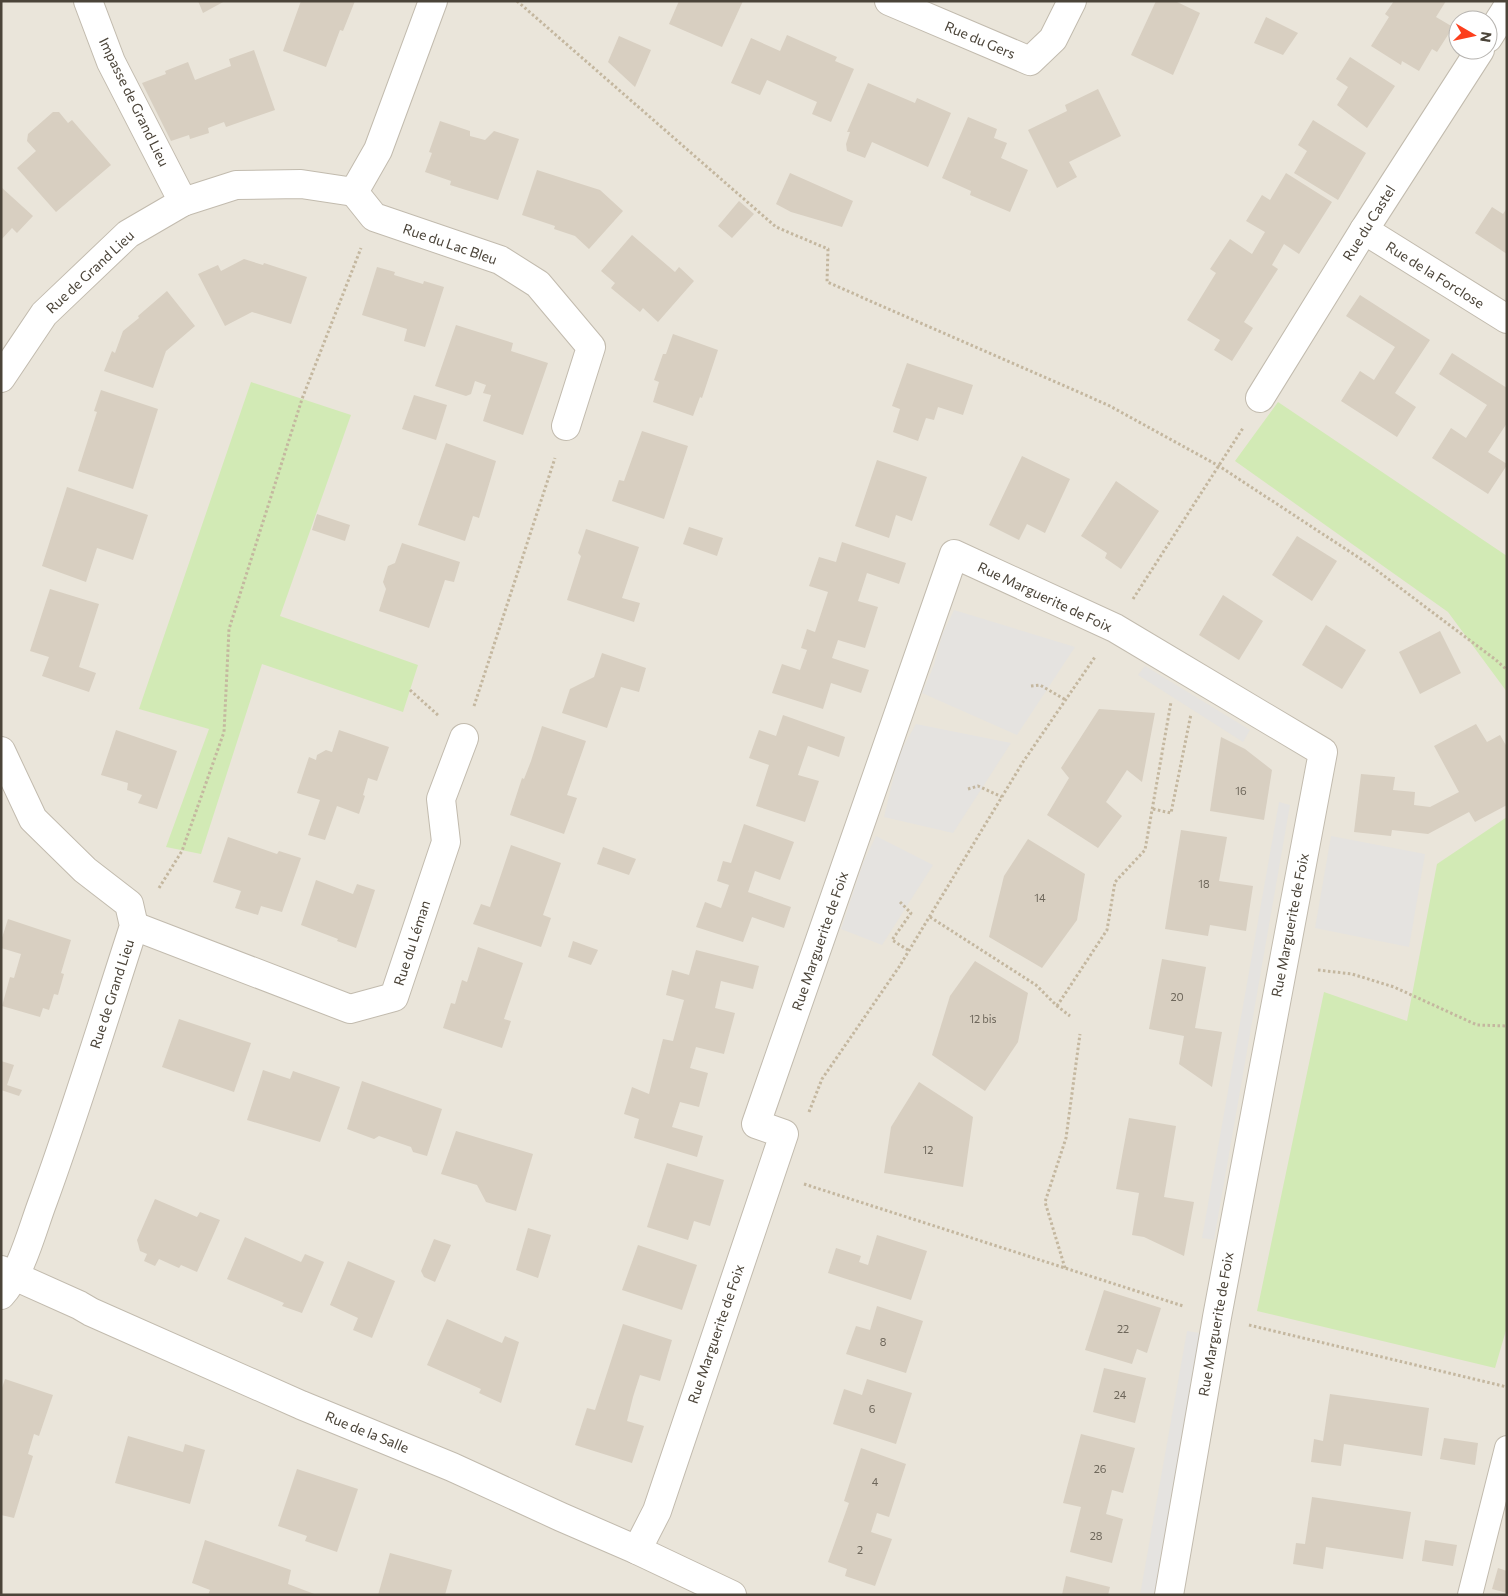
<svg xmlns="http://www.w3.org/2000/svg" width="1508" height="1596" font-family="Commissioner,sans-serif">
  <style>
    .residential { fill: #eae5da; fill-rule: evenodd }
    .green { fill: #d2eab5 }
    .parking { fill: #e5e3e0 }
    .building { fill: #d8cfc1 }
    .lines { fill: none; stroke-linecap: round; stroke-linejoin: round }
    .lane-casing { stroke: #c2bbae; stroke-width: 26 }
    .street-casing { stroke: #c2bbae; stroke-width: 30 }
    .path { stroke: #c4b79f; stroke-width: 3; stroke-dasharray: 2.5 2.5; stroke-linecap: butt }
    .lane { stroke: #fff; stroke-width: 24 }
    .street { stroke: #fff; stroke-width: 28 }
    .labels { text-anchor: middle; stroke-width: 5; stroke-linejoin: round; paint-order: stroke }
    .number-label { font-size: 11px; fill: #6e675b }
    .street-label { font-size: 14px; fill: #4b4439; stroke: #fff }
  </style>
  <rect width="100%" height="100%" fill="#f6f3ec"/>
  <!-- residential -->
  <path class="residential" d="M1 1H1507V1595H1ZM1458 20H1488V50H1458Z"/>
  <!-- green -->
  <g class="green">
    <polygon points="251,382 351,415 280,616 418,665 403,712 262,664 201,854 166,847 209,729 139,709"/>
    <polygon points="1278,402 1507,556 1507,692 1448,612 1235,461"/>
    <polygon points="1507,817 1507,1327 1495,1368 1257,1311 1324,992 1407,1021 1437,864"/>
  </g>
  <!-- parking -->
  <g class="parking">
    <polygon points="954,610 1075,647 1017,735 922,693 934,665 942,635"/>
    <polygon points="1145,666 1250,730 1243,742 1138,675"/>
    <polygon points="916,724 1011,743 953,833 884,817 899,754"/>
    <polygon points="1279,802 1290,805 1214,1240 1202,1238"/>
    <polygon points="876,836 933,865 882,945 841,929 863,863"/>
    <polygon points="1331,836 1425,854 1409,947 1315,928"/>
    <polygon points="1187,1331 1200,1333 1154,1595 1140,1595"/>
  </g>
  <!-- building -->
  <g class="building">
    <polygon points="198,1 225,1 203,13"/>
    <polygon points="301,1 355,1 343,31 340,30 326,67 283,51"/>
    <polygon points="679,1 743,1 722,47 669,24"/>
    <polygon points="1156,1 1175,1 1200,13 1173,75 1131,55"/>
    <polygon points="1394,1 1446,1 1436,17 1453,27 1437,52 1432,49 1419,71 1402,61 1401,65 1371,46 1389,17 1385,14"/>
    <polygon points="1266,17 1298,33 1283,55 1254,43"/>
    <polygon points="787,35 837,57 835,61 854,69 831,122 812,114 817,102 767,80 760,95 731,83 751,38 780,51"/>
    <polygon points="619,36 651,50 635,87 608,62"/>
    <polygon points="254,50 275,110 226,127 224,122 208,128 209,133 190,139 189,135 171,141 142,83 166,74 165,71 188,62 195,80 231,66 229,59"/>
    <polygon points="1350,57 1395,86 1367,128 1337,105 1348,87 1336,79"/>
    <polygon points="868,83 915,103 917,98 951,113 928,167 872,142 865,158 847,151 846,144 850,132 847,132"/>
    <polygon points="1098,89 1121,136 1069,162 1077,177 1057,188 1028,130 1067,111 1065,105"/>
    <polygon points="53,112 59,112 68,123 72,120 111,165 56,212 17,168 36,151 27,141 28,134"/>
    <polygon points="968,117 997,129 994,138 1007,143 1001,158 1028,170 1010,212 970,195 971,191 942,178"/>
    <polygon points="1313,120 1366,153 1338,200 1294,173 1307,151 1298,145"/>
    <polygon points="440,121 470,131 470,136 485,140 494,131 519,139 498,200 450,185 451,181 425,172 432,153 429,152"/>
    <polygon points="537,170 600,190 623,211 589,249 575,236 554,229 555,226 522,215"/>
    <polygon points="790,173 853,201 842,227 791,212 776,204"/>
    <polygon points="1286,173 1332,202 1299,254 1284,244 1272,265 1278,269 1244,322 1253,328 1232,361 1214,350 1220,340 1187,320 1216,273 1210,269 1230,239 1252,254 1265,232 1246,221 1262,195 1270,200"/>
    <polygon points="1,187 33,216 17,233 12,228 1,240"/>
    <polygon points="739,201 754,214 732,238 718,226"/>
    <polygon points="1492,207 1503,214 1507,208 1507,254 1475,233"/>
    <polygon points="632,235 675,272 679,267 694,281 658,322 643,308 640,312 611,288 615,283 601,271"/>
    <polygon points="244,259 263,265 264,263 307,277 291,324 252,312 225,326 198,274 218,265 221,271"/>
    <polygon points="377,267 395,272 394,275 423,284 424,281 444,287 425,347 404,341 407,329 362,315"/>
    <polygon points="167,291 195,326 166,351 153,388 104,371 112,351 115,353 123,331 139,318 138,316"/>
    <polygon points="1360,295 1430,340 1395,393 1416,407 1397,437 1341,401 1360,371 1374,380 1395,347 1346,316"/>
    <polygon points="456,325 513,343 511,351 548,363 523,435 483,421 491,395 483,393 486,385 475,381 471,394 466,396 435,386"/>
    <polygon points="673,334 718,350 702,398 700,397 693,416 653,402 659,382 654,380 663,354 666,354"/>
    <polygon points="1452,353 1507,388 1507,423 1488,452 1507,464 1507,465 1488,494 1432,458 1451,428 1466,438 1487,405 1439,374"/>
    <polygon points="907,363 973,385 963,415 938,407 934,420 926,418 918,441 893,432 900,409 892,406"/>
    <polygon points="101,390 158,409 133,489 78,471 97,412 94,411"/>
    <polygon points="414,395 447,405 436,440 402,429"/>
    <polygon points="642,431 688,446 664,519 612,501 619,480 624,481"/>
    <polygon points="446,443 496,461 479,518 473,516 465,541 418,525"/>
    <polygon points="1022,456 1070,479 1045,533 1027,524 1019,540 989,525"/>
    <polygon points="877,460 927,477 912,521 896,515 889,538 855,526"/>
    <polygon points="1116,481 1159,511 1121,569 1105,558 1107,553 1081,536"/>
    <polygon points="67,487 148,515 133,560 97,548 86,582 42,566"/>
    <polygon points="317,514 350,525 345,541 312,530"/>
    <polygon points="689,527 723,538 717,556 683,544"/>
    <polygon points="586,529 639,547 622,598 640,603 634,622 567,600 581,556 578,553"/>
    <polygon points="1297,536 1337,561 1312,601 1272,575"/>
    <polygon points="842,542 906,563 899,584 867,573 858,601 878,607 865,648 838,640 832,658 869,670 861,693 831,683 823,709 772,693 782,664 800,670 807,650 801,648 807,629 815,632 828,592 809,586 819,557 836,562"/>
    <polygon points="402,543 460,562 454,582 445,580 429,628 379,611 386,589 383,582 388,566 395,563"/>
    <polygon points="50,589 99,604 79,667 96,673 89,692 42,676 49,657 30,651"/>
    <polygon points="1223,595 1263,621 1239,660 1199,635"/>
    <polygon points="1326,625 1366,650 1342,689 1302,665"/>
    <polygon points="1440,631 1461,673 1420,694 1399,652"/>
    <polygon points="602,653 646,668 639,692 621,687 607,728 562,713 570,689 594,677"/>
    <polygon points="1099,709 1155,713 1142,782 1127,770 1106,802 1122,816 1098,848 1047,815 1069,778 1061,768"/>
    <polygon points="783,715 845,737 839,757 808,746 798,775 819,781 805,822 756,806 769,765 749,758 759,730 776,736"/>
    <polygon points="1476,724 1487,742 1500,735 1507,747 1507,805 1475,822 1469,812 1428,834 1392,830 1391,836 1354,832 1361,774 1395,777 1393,790 1415,792 1414,805 1430,807 1459,792 1434,746"/>
    <polygon points="542,726 586,741 567,795 577,798 564,834 510,815 522,778 524,779 531,761"/>
    <polygon points="116,730 177,751 157,809 138,803 142,795 127,790 128,783 101,775"/>
    <polygon points="339,730 389,747 377,781 368,778 363,795 365,796 359,814 337,806 325,840 308,835 320,800 297,793 309,757 316,760 317,755 326,750 332,752"/>
    <polygon points="1221,737 1245,749 1272,770 1264,820 1210,811"/>
    <polygon points="744,824 794,842 780,880 755,871 748,892 791,907 784,928 752,917 743,942 696,927 705,902 721,908 729,885 717,881 723,861 731,863"/>
    <polygon points="1181,830 1227,837 1219,881 1253,886 1246,931 1210,925 1208,936 1165,929"/>
    <polygon points="228,837 277,854 279,851 301,858 282,912 261,906 258,915 235,908 241,891 213,882"/>
    <polygon points="1028,839 1085,874 1077,920 1042,968 989,937 1004,876"/>
    <polygon points="511,845 561,863 543,915 551,918 541,947 473,924 481,904 490,907"/>
    <polygon points="603,847 636,859 629,875 597,864"/>
    <polygon points="316,880 353,894 357,884 375,890 356,948 337,941 338,939 301,925"/>
    <polygon points="8,919 71,940 61,973 64,974 58,995 54,994 49,1010 43,1008 40,1017 2,1006 10,977 14,978 21,954 1,948 1,941"/>
    <polygon points="573,941 598,950 591,965 568,957"/>
    <polygon points="478,947 523,963 504,1019 511,1021 502,1048 443,1028 451,1003 455,1004 462,980 467,982"/>
    <polygon points="696,950 759,966 753,989 721,981 715,1008 735,1013 724,1054 696,1047 690,1068 708,1073 699,1107 680,1102 672,1127 703,1136 697,1157 634,1138 639,1119 624,1114 632,1087 649,1094 663,1039 673,1041 684,1000 666,995 672,970 689,975"/>
    <polygon points="1162,959 1206,967 1195,1028 1222,1032 1212,1087 1179,1064 1184,1036 1149,1029"/>
    <polygon points="975,961 1028,993 1018,1042 985,1091 932,1055 950,996"/>
    <polygon points="179,1019 251,1043 234,1092 162,1067"/>
    <polygon points="1,1061 14,1065 7,1085 22,1090 19,1096 1,1090"/>
    <polygon points="263,1070 290,1079 293,1071 340,1087 320,1142 247,1120"/>
    <polygon points="362,1081 442,1109 427,1156 413,1152 411,1147 379,1136 374,1139 347,1129"/>
    <polygon points="919,1082 973,1117 963,1187 884,1173 891,1127"/>
    <polygon points="1129,1118 1176,1126 1164,1197 1194,1202 1184,1256 1144,1237 1132,1235 1139,1193 1116,1189"/>
    <polygon points="456,1131 533,1154 516,1211 486,1202 477,1185 441,1174"/>
    <polygon points="667,1163 724,1180 710,1226 694,1221 688,1240 647,1227"/>
    <polygon points="155,1199 197,1217 200,1212 220,1220 197,1272 181,1265 179,1268 159,1259 155,1266 144,1261 147,1254 140,1251 137,1240"/>
    <polygon points="528,1228 551,1235 538,1278 516,1270"/>
    <polygon points="877,1235 927,1251 911,1300 828,1273 836,1248 861,1256 859,1262 868,1265"/>
    <polygon points="245,1237 301,1262 305,1254 324,1262 302,1313 282,1306 284,1303 227,1279"/>
    <polygon points="434,1239 451,1245 435,1282 424,1277 421,1271"/>
    <polygon points="638,1245 697,1265 682,1310 622,1290"/>
    <polygon points="348,1261 395,1281 372,1338 353,1330 358,1318 330,1305"/>
    <polygon points="1104,1290 1161,1308 1147,1353 1137,1349 1132,1364 1085,1350"/>
    <polygon points="877,1306 923,1321 906,1373 846,1354 856,1326 870,1330"/>
    <polygon points="447,1319 502,1343 505,1336 519,1342 501,1403 479,1393 481,1389 427,1365"/>
    <polygon points="623,1324 672,1340 660,1381 640,1375 633,1397 627,1421 644,1426 632,1463 575,1445 587,1408 595,1410"/>
    <polygon points="1104,1368 1146,1378 1135,1423 1093,1412"/>
    <polygon points="5,1379 53,1395 39,1436 34,1434 28,1454 33,1456 14,1518 1,1515 1,1391"/>
    <polygon points="867,1379 912,1393 896,1444 833,1424 844,1389 862,1395"/>
    <polygon points="1330,1394 1429,1408 1422,1456 1344,1444 1341,1466 1311,1462 1314,1439 1323,1441"/>
    <polygon points="1081,1434 1135,1448 1123,1493 1112,1490 1106,1514 1123,1519 1112,1563 1070,1552 1081,1507 1063,1503"/>
    <polygon points="128,1436 183,1452 185,1444 205,1450 190,1504 115,1483"/>
    <polygon points="1444,1438 1478,1443 1475,1465 1440,1459"/>
    <polygon points="861,1448 906,1464 889,1517 877,1513 871,1532 892,1539 875,1586 845,1576 847,1569 828,1562 849,1503 844,1501"/>
    <polygon points="297,1469 358,1489 337,1552 305,1541 307,1536 278,1526"/>
    <polygon points="1312,1497 1411,1512 1403,1559 1326,1547 1323,1569 1293,1564 1296,1543 1305,1544"/>
    <polygon points="205,1540 291,1570 288,1584 317,1595 208,1595 210,1590 192,1583"/>
    <polygon points="1425,1540 1457,1545 1453,1566 1422,1561"/>
    <polygon points="390,1553 452,1570 445,1595 378,1595"/>
    <polygon points="1498,1568 1507,1571 1507,1593 1492,1589"/>
    <polygon points="1066,1576 1110,1587 1108,1595 1062,1595"/>
  </g>
  <g class="lines">
    <!-- lane casing -->
    <g class="lane-casing">
      <polyline id="lane" points="1470,1595 1507,1448"/>
    </g>
    <!-- street casing -->
    <g class="street-casing">
      <g id="street">
        <polyline points="88,1 111,62 183,202"/>
        <polyline points="889,1 1030,61 1053,39 1072,1"/>
        <polyline points="1488,38 1507,8"/>
        <polyline points="354,192 374,217 500,260 538,284 591,347 566,426"/>
        <polyline points="1364,230 1507,319"/>
        <polyline points="1,378 44,314 128,234 183,202 236,185 301,184 354,192 378,150 433,1"/>
        <polyline points="1260,398 1364,230 1480,50"/>
        <path d="M1 751 33 819 85 870 129 904 134 926C104 1018 76 1111 43 1201 32 1230 22 1272 1 1295"/>
        <polyline points="134,926 350,1009 394,997 446,842 441,799 464,738"/>
        <polyline points="1,1270 79,1305 91,1312 301,1405 452,1467 561,1517 637,1550 732,1595"/>
        <polyline points="637,1550 657,1511 784,1134 756,1124 954,554 1115,628 1323,752 1217,1317 1169,1595"/>
      </g>
    </g>
    <!-- path -->
    <g class="path">
      <polyline points="517,1 776,227 828,249 827,282 1108,405 1219,466 1367,563 1496,660 1507,670"/>
      <polyline points="1133,599 1243,428"/>
      <polyline points="1031,686 1040,685 1066,700"/>
      <polyline points="410,690 439,716"/>
      <polyline points="474,706 555,458"/>
      <polyline points="968,789 978,786 1002,797"/>
      <polyline points="1153,809 1171,813 1191,714"/>
      <polyline points="159,888 182,851 224,732 229,629 302,399 361,248"/>
      <polyline points="900,902 911,913 892,940 908,950"/>
      <polyline points="930,917 1036,985 1057,1006 1070,1016"/>
      <polyline points="1318,970 1352,974 1394,987 1477,1025 1507,1026"/>
      <polyline points="1057,1006 1107,930 1115,882 1145,850 1171,702"/>
      <polyline points="809,1112 822,1079 899,967 1023,762 1095,657"/>
      <polyline points="804,1184 1183,1306"/>
      <polyline points="1065,1268 1045,1202 1066,1138 1080,1034"/>
      <polyline points="1249,1325 1507,1387"/>
    </g>
    <!-- lane -->
    <use href="#lane" class="lane"/>
    <!-- street -->
    <use href="#street" class="street"/>
  </g>
  <g class="labels">
    <!-- number labels -->
    <g class="number-label">
      <text x="1241" y="795">16</text>
      <text x="1204" y="888">18</text>
      <text x="1040" y="902">14</text>
      <text x="1177" y="1001">20</text>
      <text x="983" y="1023">12 bis</text>
      <text x="928" y="1154">12</text>
      <text x="1123" y="1333">22</text>
      <text x="883" y="1346">8</text>
      <text x="1120" y="1399">24</text>
      <text x="872" y="1413">6</text>
      <text x="1100" y="1473">26</text>
      <text x="875" y="1486">4</text>
      <text x="1096" y="1540">28</text>
      <text x="860" y="1554">2</text>
    </g>
    <!-- street labels -->
    <g class="street-label">
      <text transform="translate(980 40) rotate(23)" y="5">Rue du Gers</text>
      <text transform="translate(134 102) rotate(64)" y="5">Impasse de Grand Lieu</text>
      <text transform="translate(1369 223) rotate(-58)" y="5">Rue du Castel</text>
      <text transform="translate(450 244) rotate(19)" y="5">Rue du Lac Bleu</text>
      <text transform="translate(90 272) rotate(-43)" y="5">Rue de Grand Lieu</text>
      <text transform="translate(1435 275) rotate(32)" y="5">Rue de la Forclose</text>
      <text transform="translate(1045 597) rotate(25)" y="5">Rue Marguerite de Foix</text>
      <text transform="translate(1290 925) rotate(-79)" y="5">Rue Marguerite de Foix</text>
      <text transform="translate(820 941) rotate(-71)" y="5">Rue Marguerite de Foix</text>
      <text transform="translate(412 943) rotate(-72)" y="5">Rue du Léman</text>
      <text transform="translate(112 994) rotate(-72)" y="5">Rue de Grand Lieu</text>
      <text transform="translate(1216 1324) rotate(-80)" y="5">Rue Marguerite de Foix</text>
      <text transform="translate(716 1334) rotate(-71)" y="5">Rue Marguerite de Foix</text>
      <text transform="translate(367 1432) rotate(22)" y="5">Rue de la Salle</text>
    </g>
  </g>
  <!-- border -->
  <rect width="1508" height="1596" fill="none" stroke="#4b4439" stroke-width="5"/>
  <!-- north arrow -->
  <g transform="translate(1473 35) rotate(99)"><circle r="24" fill="#ffffff" stroke="#b7b4b0"/>
  <path d="M0-4L9 19L0 12L-9 19Z" fill="#fc3f1d"/>
  <text y="-8" font-size="14" font-weight="bold" text-anchor="middle" fill="#4b4439">N</text>
  </g>
</svg>
